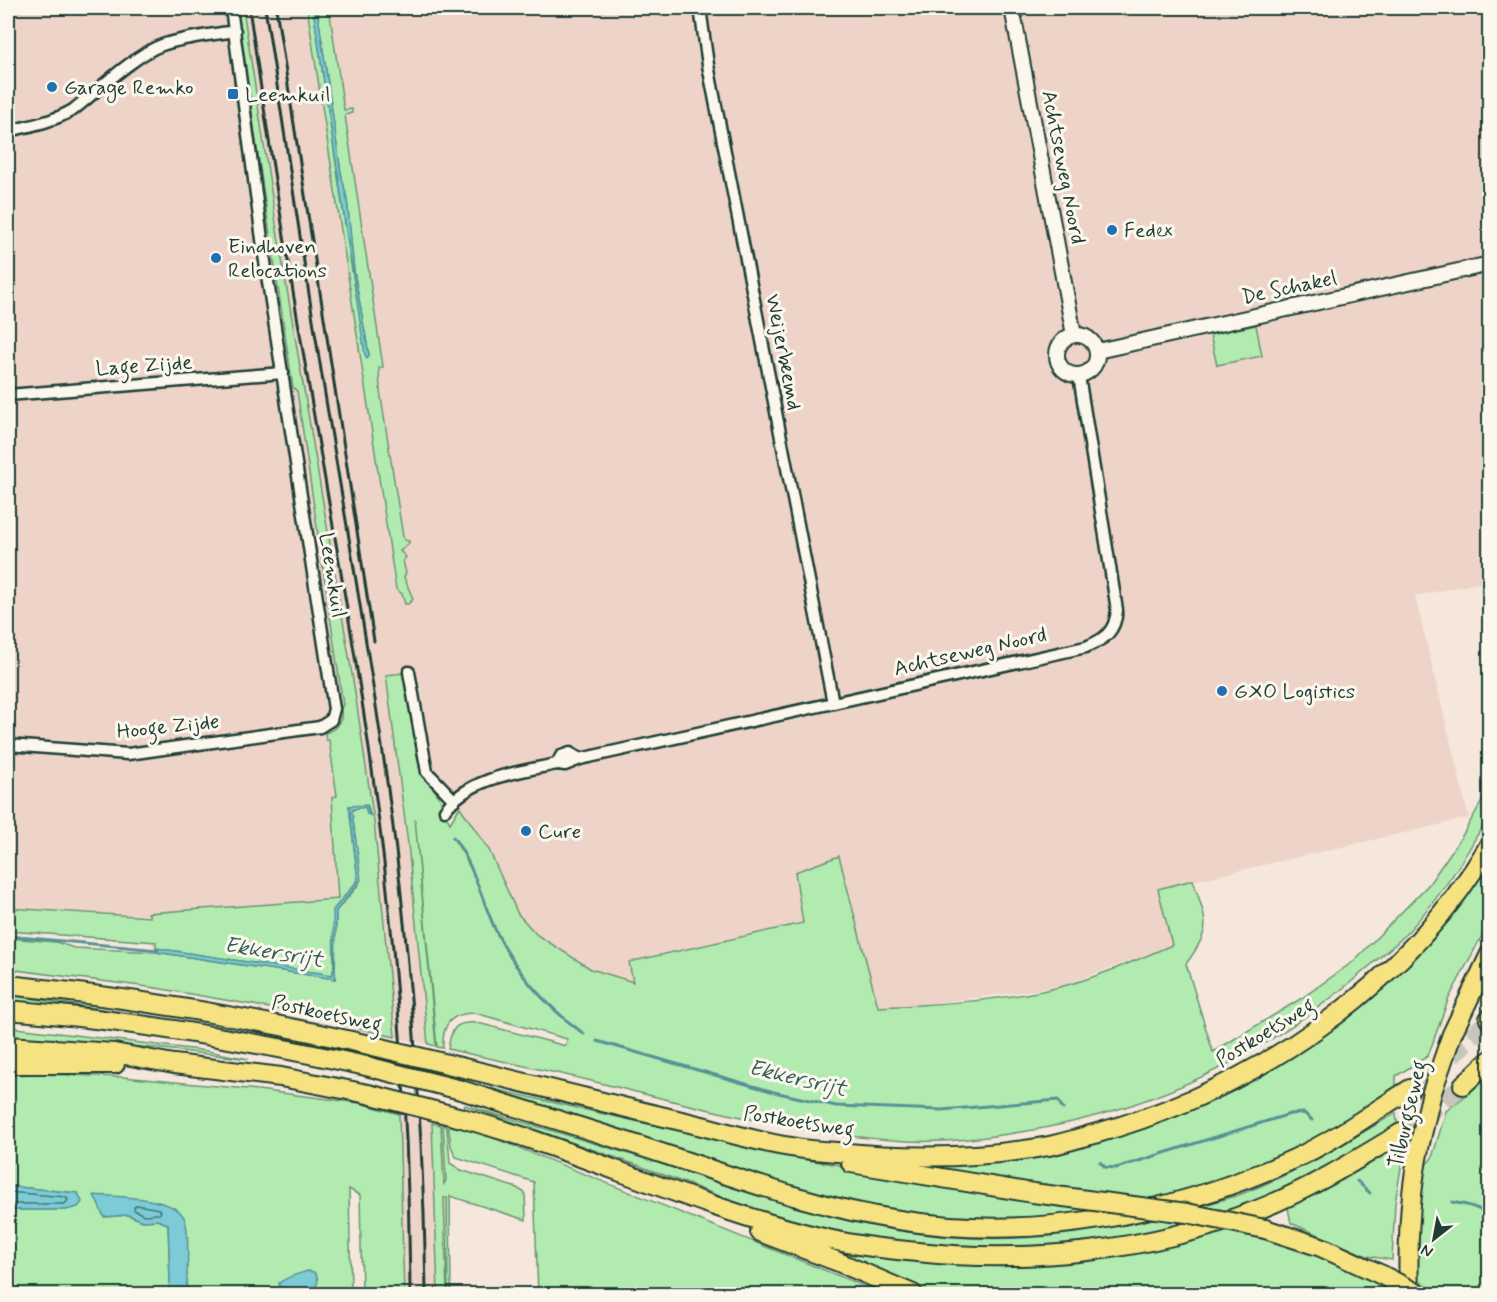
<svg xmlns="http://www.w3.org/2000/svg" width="1497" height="1302" font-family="Mynerve,sans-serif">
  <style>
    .built { fill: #eed4c8 }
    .green { fill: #b2ebb0; stroke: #689472; stroke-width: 1.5 }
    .water { fill: #7bcbd6; stroke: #569295; stroke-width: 1.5 }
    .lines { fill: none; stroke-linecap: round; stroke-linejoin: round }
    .shore { stroke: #447675; stroke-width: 1.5 }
    .stream { stroke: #569295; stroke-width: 3 }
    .highway-tunnel { stroke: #cac5ba; stroke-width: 18; stroke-dasharray: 18 9; stroke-linecap: butt }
    .street-casing { stroke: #1f3d34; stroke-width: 15 }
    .secondary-casing { stroke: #1f3d34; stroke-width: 18 }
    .highway-casing { stroke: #1f3d34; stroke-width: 22 }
    .street { stroke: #fbf7ec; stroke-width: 10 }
    .secondary { stroke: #fbf7ec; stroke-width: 14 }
    .highway { stroke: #f7e281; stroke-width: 18 }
    .rail { stroke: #1f3d34; stroke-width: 3 }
    .highway-bridge-casing { stroke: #1f3d34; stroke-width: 22; stroke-linecap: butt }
    .highway-bridge { stroke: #f7e281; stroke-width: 18 }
    .poi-dot { fill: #1f6fb2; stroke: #fbf7ec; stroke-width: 2 }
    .labels { text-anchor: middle; stroke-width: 6; stroke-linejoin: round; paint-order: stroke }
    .poi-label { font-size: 21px; fill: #1f3d34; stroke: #fbf7ec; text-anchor: start }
    .street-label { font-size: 21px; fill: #1f3d34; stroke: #fbf7ec }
    .water-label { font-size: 22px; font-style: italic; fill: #36605c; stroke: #fbf7ec }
  </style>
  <rect width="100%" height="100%" fill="#f5e7dc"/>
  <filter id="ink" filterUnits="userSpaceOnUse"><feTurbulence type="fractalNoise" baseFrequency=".0167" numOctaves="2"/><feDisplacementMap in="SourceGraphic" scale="12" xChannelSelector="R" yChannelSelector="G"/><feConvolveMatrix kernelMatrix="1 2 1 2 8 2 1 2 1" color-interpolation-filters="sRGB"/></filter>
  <g filter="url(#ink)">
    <!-- built -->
    <g class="built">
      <polygon points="8,8 1489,8 1489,581 1415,596 1469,818 1158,889 1173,945 1058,987 869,1012 657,992 576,967 512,918 429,758 414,671 403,673 411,814 419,812 442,1048 352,1027 329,1019 156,988 150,917 8,908"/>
      <polygon points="394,1113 447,1127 451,1294 396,1294"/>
    </g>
    <!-- green -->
    <g class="green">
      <path d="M236 8H243L277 230 354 686 374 821 395 1037 352 1027 329 1019 248 1004 156 988 8 969V938L56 942 74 948 156 952 335 979 336 911 359 885 352 811 354 809 365 807 367 814H370L368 806H349L358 880 334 909V968L332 975 156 948V942L8 931V908L150 917 148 913 338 899 332 797 337 796 329 740H326L325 733C336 730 345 719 340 709L343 705 297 391 293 388Z"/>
      <polygon points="307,8 313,8 352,271 367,358 369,355 354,271 347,199 341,173 317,8 329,8 344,110 352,109 352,113 345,115 382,360 383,367 379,368 380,391 403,537 404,540 409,541 409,543 400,551 406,557 403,561 406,573 404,577 413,599 408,604 405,604 402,594 396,589"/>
      <polygon points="1256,325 1262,356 1217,365 1210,335"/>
      <path d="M404 673 419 765C423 777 432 785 438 795 443 804 444 814 450 823L460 807 489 850 518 914 537 935 591 969 633 982 629 962 803 923 795 872 839 856 878 1007C935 1005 1000 1001 1056 988 1096 978 1134 961 1172 945L1158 889 1193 880C1206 922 1214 926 1186 964L1213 1052 1302 998 1354 961 1429 884 1462 836 1489 789C1489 796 1491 806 1489 813 1488 822 1479 831 1475 839 1456 873 1431 907 1404 936 1394 946 1383 954 1372 964 1267 1057 1148 1114 1008 1134 975 1139 941 1143 907 1141 807 1136 709 1110 612 1086 558 1072 503 1062 448 1049 451 1028 455 1021 478 1023L566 1046 567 1039 475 1013C450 1013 442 1024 443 1048L437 1047 415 819 436 1046 428 1044 408 844 386 675Z"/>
      <polygon points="1489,862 1489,922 1448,1000 1428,1056 1396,1076 1396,1089 1333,1129 1294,1150 1235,1176 1178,1196 1065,1216 1002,1221 901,1214 795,1190 467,1083 808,1160 1011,1192 1025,1201 1061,1207 1063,1187 924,1167 920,1163 975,1162 1255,1077 1456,908"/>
      <polygon points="8,995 129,1013 8,1001"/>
      <polygon points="8,1027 207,1051 249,1059 156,1048 8,1038"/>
      <polygon points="1489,1071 1489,1294 1439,1294 1418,1280 1419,1224 1424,1167 1432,1158 1446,1111 1470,1092"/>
      <polygon points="40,1074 123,1077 258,1090 359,1103 399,1114 404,1294 362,1294 360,1195 349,1189 351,1294 186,1294 185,1220 156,1201 105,1217 128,1215 143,1221 157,1220 168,1224 170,1280 169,1294 8,1294 8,1210 66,1210 78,1193 8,1186 8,1075"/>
      <path d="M464 1105C536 1126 608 1147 680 1170 770 1199 860 1231 955 1237 1032 1243 1110 1231 1183 1211 1204 1205 1225 1200 1244 1193 1298 1172 1347 1142 1396 1113L1398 1131 1353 1157 1243 1208 1108 1244 1002 1252 849 1237 781 1219 637 1165Z"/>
      <polygon points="432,1123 441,1125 444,1184 446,1180 443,1125 447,1127 450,1163 461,1170 517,1188 525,1193 526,1220 450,1196 451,1294 448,1294 447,1198 444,1198 447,1294 438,1294"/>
      <polygon points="448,1123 499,1140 884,1294 538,1294 534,1182 456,1157 451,1146"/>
      <polygon points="1406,1138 1395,1203 1392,1260 1367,1256 1291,1223 1287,1203"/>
      <polygon points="1228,1226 1283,1242 1355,1270 1395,1292 1396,1294 1250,1294 1252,1290 1221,1293 1221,1294 931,1294 839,1255 838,1250 953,1263"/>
    </g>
    <!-- water -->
    <g class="water">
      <polygon points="313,8 317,8 341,173 347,199 354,271 369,355 367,358 365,355"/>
      <polygon points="367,805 369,814 372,816 367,814 365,807 354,809 352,811 361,880 336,911 335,979 156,952 156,948 332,975 334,968 333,910 358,880 349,806"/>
      <polygon points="8,1186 78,1193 82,1202 78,1207 66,1210 8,1210"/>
      <path d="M94 1195C114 1197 178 1196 185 1220 190 1234 187 1278 186 1294H169L170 1280 168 1224 157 1220 143 1221 128 1215 104 1217Z"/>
      <path d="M308 1271 314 1272C322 1281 316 1287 309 1294H285L280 1291 279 1283C288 1276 298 1274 308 1271Z"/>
    </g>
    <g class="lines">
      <!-- shore -->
      <g class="shore">
        <polyline points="8,1192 66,1197 68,1200 65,1204 8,1204"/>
        <polygon points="137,1205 159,1209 161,1212 159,1214 144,1215 134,1210 134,1207"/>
      </g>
      <!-- stream -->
      <g class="stream">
        <path d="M453 837C474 865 481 898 495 929 515 972 546 1006 584 1034"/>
        <polyline points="8,936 158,950"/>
        <polyline points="597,1041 774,1092 836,1106 942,1110 1058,1100 1063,1109"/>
        <polyline points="1100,1162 1105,1167 1116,1168 1290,1114 1304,1113 1312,1120"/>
        <polyline points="1357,1181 1370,1193"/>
        <path d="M1452 1202C1466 1205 1486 1206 1490 1224"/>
      </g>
      <!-- highway-tunnel -->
      <g class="highway-tunnel">
        <polyline points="1410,1089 1444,1064 1489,1019"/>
        <polyline points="1401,1133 1428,1114 1463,1085"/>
      </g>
      <!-- street casing -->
      <g class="street-casing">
        <g id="street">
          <polyline points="700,8 708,65 833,703"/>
          <path d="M8 131C30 126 52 122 73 110 96 92 136 54 162 45 185 37 211 35 235 31"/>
          <polyline points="8,395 283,373"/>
          <polyline points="409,672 427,772 454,800"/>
          <polyline points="8,745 128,754 320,727 331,720 334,709 266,269 231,8"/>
          <polyline points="557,764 561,756 570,753 580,759"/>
          <path d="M445 810C470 777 519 772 557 764L565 765 580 759 1086 647C1105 639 1115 632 1117 610L1079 376"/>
        </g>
      </g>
      <!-- secondary casing -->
      <g class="secondary-casing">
        <g id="secondary">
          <polyline points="1012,8 1074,335"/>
          <circle cx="1077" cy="355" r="20"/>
          <polyline points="1097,351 1490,264"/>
        </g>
      </g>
      <!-- highway casing -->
      <g class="highway-casing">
        <g id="highway">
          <path d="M8 985C128 997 247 1017 365 1044"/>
          <path d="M8 1010C129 1020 247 1040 366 1066"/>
          <polyline points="1489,1019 1490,1018"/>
          <polyline points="1452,1034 1490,954"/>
          <polyline points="8,1046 114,1053 174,1064 281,1077 368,1094"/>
          <polyline points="8,1064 115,1064"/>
          <path d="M460 1067C536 1086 613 1105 690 1123 723 1131 757 1142 791 1147 806 1150 821 1151 837 1152 908 1159 979 1159 1049 1146 1064 1143 1079 1138 1094 1134 1253 1090 1405 989 1490 844"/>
          <polyline points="1463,1085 1490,1060"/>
          <path d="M461 1090C530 1112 599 1132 667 1155 743 1180 819 1208 899 1220 1034 1242 1171 1215 1294 1159 1335 1140 1372 1113 1410 1089"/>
          <path d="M462 1118C486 1125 510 1132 533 1140 628 1173 721 1213 819 1237 851 1245 884 1249 917 1252 1032 1264 1149 1251 1257 1210 1308 1190 1355 1161 1401 1133"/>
          <polyline points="851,1163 1033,1193"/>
          <polyline points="1265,1229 1321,1247 1382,1275"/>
          <polyline points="760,1232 836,1261 913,1294"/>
          <path d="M1409 1294C1407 1238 1410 1181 1424 1126"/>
        </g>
      </g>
      <!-- street -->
      <use href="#street" class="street"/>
      <!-- secondary -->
      <use href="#secondary" class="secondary"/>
      <!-- highway -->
      <use href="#highway" class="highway"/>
      <!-- rail -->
      <g class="rail">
        <path d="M249 8C267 130 286 253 307 375 335 540 366 705 385 871 401 1012 409 1153 410 1294"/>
        <path d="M265 8C285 134 303 261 324 388 351 553 381 718 400 884 415 1021 424 1157 426 1294"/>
        <polyline points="276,8 374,641"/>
      </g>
      <!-- highway-bridge casing -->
      <g class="highway-bridge-casing">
        <g id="highway-bridge">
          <polyline points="365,1044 460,1067"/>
          <polyline points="366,1066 461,1090"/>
          <polyline points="368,1094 462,1118"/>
          <polyline points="1424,1126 1432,1092 1452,1034"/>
          <polyline points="1033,1193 1187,1213 1265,1229"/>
          <polyline points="1382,1275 1418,1294"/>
        </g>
      </g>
      <!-- highway-bridge -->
      <use href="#highway-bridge" class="highway-bridge"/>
    </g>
  </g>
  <!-- markers -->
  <g class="poi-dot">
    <circle cx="52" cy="87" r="6"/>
    <rect x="227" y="88" width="12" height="12" rx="3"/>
    <circle cx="1112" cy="230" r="6"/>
    <circle cx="216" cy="258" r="6"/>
    <circle cx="1222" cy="691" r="6"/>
    <circle cx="526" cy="831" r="6"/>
  </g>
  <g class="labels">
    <!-- poi labels -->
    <g class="poi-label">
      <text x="64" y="94">Garage Remko</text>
      <text x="245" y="101">Leemkuil</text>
      <text x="1124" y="237">Fedex</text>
      <text x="228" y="253">Eindhoven<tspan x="228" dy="24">Relocations</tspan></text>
      <text x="1234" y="698">GXO Logistics</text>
      <text x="538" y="838">Cure</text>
    </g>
    <!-- street labels -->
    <g class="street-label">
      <text transform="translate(1064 167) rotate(79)" y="7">Achtseweg Noord</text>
      <text transform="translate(1289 287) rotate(-12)" y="7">De Schakel</text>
      <text transform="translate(784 352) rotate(79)" y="7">Weijerbeemd</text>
      <text transform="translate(144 365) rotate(-4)" y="7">Lage Zijde</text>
      <text transform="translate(333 575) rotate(81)" y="7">Leemkuil</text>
      <text transform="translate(970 651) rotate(-13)" y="7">Achtseweg Noord</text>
      <text transform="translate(168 726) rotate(-6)" y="7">Hooge Zijde</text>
      <text transform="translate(327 1013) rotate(12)" y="7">Postkoetsweg</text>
      <text transform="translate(1265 1032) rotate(-32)" y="7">Postkoetsweg</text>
      <text transform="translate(1407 1114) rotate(-77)" y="7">Tilburgseweg</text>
      <text transform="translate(799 1121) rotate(9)" y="7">Postkoetsweg</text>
    </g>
    <!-- water labels -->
    <g class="water-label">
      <text transform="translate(274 951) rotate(9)" y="8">Ekkersrijt</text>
      <text transform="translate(798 1077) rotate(13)" y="8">Ekkersrijt</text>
    </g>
  </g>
  <!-- margin -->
  <rect width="1497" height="1302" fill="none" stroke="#fbf7ec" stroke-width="30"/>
  <rect x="15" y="15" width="1467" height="1272" fill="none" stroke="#1f3d34" stroke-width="2" filter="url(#ink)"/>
  <!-- north arrow -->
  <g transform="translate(1434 1239) rotate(211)" stroke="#fbf7ec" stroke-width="4.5" paint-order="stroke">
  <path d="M0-4.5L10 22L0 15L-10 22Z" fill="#1f3d34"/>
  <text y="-9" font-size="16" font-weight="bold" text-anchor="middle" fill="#1f3d34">N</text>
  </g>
</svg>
